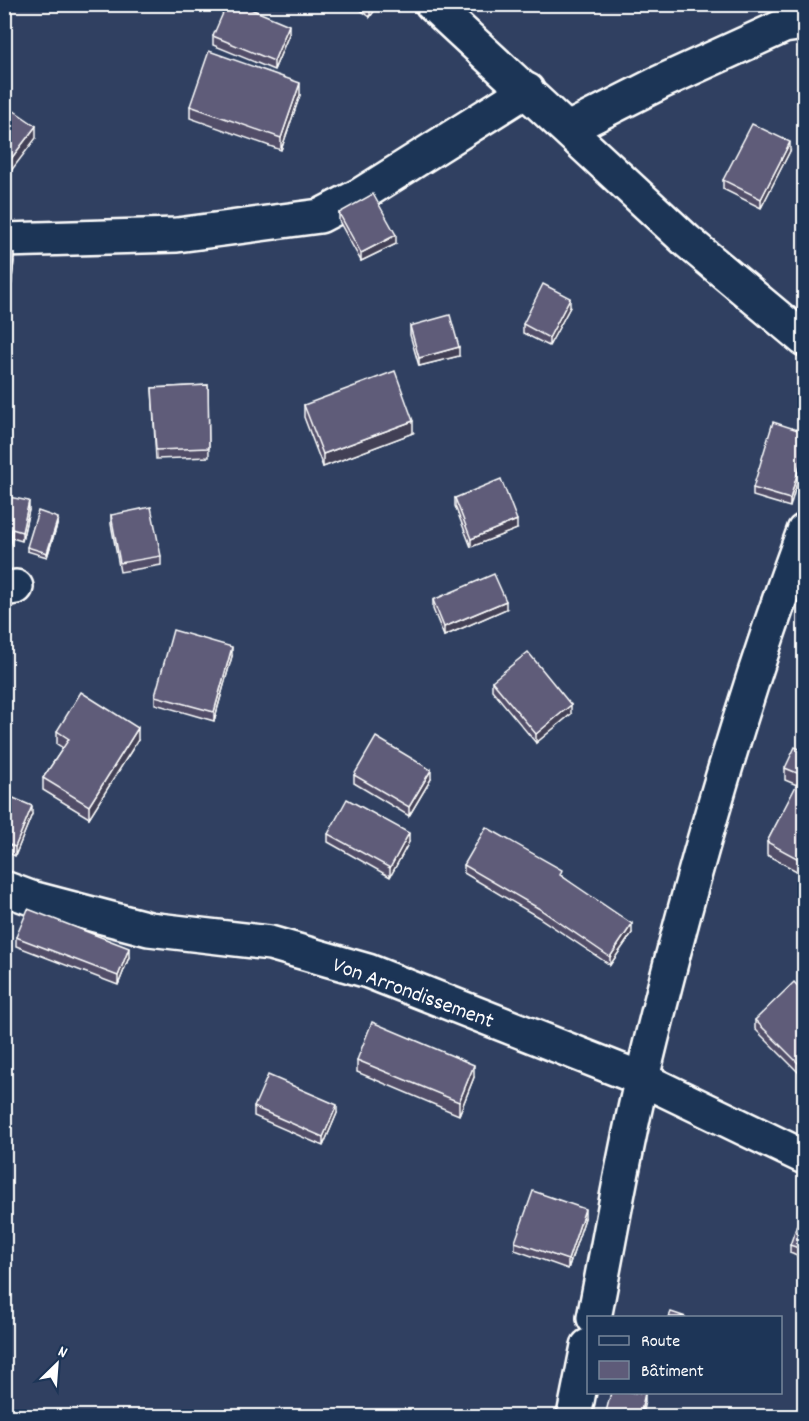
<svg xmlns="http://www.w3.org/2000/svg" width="809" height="1421" font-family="Dekko,sans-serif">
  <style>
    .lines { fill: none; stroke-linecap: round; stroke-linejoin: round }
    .minor-casing { stroke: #fff; stroke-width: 38 }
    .minor { stroke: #1d3557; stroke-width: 33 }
    .wall { fill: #514e68; stroke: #fff; stroke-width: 1.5 }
    .shaded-wall { fill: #424055; stroke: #fff; stroke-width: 1.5 }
    .building { fill: #5e5b79; stroke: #fff; stroke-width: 1.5 }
    .labels { text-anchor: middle; stroke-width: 6; stroke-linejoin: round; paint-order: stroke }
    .street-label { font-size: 22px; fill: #fff; stroke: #1d3557 }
  </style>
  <rect width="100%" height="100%" fill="#304061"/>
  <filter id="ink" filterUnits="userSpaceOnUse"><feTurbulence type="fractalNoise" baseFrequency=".0167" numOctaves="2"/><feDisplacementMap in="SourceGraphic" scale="12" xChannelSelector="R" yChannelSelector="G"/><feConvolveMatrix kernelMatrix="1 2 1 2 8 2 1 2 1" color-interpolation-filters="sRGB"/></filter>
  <g filter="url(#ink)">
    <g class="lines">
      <!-- minor casing -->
      <g class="minor-casing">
        <g id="minor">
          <polyline points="432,4 687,241 804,339"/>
          <polyline points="568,129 661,82 784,26 804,23"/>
          <polyline points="4,240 177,235 320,216 362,194 527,90"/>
          <polyline points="4,589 16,587"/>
          <polyline points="4,888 31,898 149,929 270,943 368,971 642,1079 804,1157"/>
          <path d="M594 1318C610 1238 623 1157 642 1078 687 892 738 709 804 531"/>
          <polyline points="574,1416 588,1346"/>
        </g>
      </g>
      <!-- minor -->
      <use href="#minor" class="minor"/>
    </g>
    <!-- wall -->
    <g class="wall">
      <polygon points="352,4 379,4 370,17"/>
      <polygon points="289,34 274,70 213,45 213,36"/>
      <polygon points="300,95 281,150 190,118 190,106"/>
      <polygon points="790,151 761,208 723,189 723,180"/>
      <polygon points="339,213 396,244 361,261 339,221"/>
      <polygon points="4,252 14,261 9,306 4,306"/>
      <polygon points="570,307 549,346 523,333 523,324"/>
      <polygon points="410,326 459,356 419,366 410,335"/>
      <polygon points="208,385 209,457 156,459 152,388"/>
      <polygon points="304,405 413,433 323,467 304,417"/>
      <polygon points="804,432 790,507 753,496 753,488"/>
      <polygon points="4,496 29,510 22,541 12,538 4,570"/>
      <polygon points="455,498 517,529 471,547 455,506"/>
      <polygon points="111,515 161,556 161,565 120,572 111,524"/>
      <polygon points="58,522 47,557 27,551 27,547"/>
      <polygon points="433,600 506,609 444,636 433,609"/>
      <polygon points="232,656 214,721 155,704 155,696"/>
      <polygon points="492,681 571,714 536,743 492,690"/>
      <polygon points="804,727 804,742 803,741 803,729"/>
      <polygon points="57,731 138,740 89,818 43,790 43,778 63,748 57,744"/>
      <polygon points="804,751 804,875 767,855 767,842 797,785 785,780 785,768"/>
      <polygon points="354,775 431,779 409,816 354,783"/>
      <polygon points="4,794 32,814 15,856 4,851"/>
      <polygon points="328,834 409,842 390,877 328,842"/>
      <polygon points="464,865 562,876 632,933 610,965 538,917 464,873"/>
      <polygon points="16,937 129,957 118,985 16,946"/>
      <polygon points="804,993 804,1078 755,1029 755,1020"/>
      <polygon points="357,1060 474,1077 459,1115 357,1072"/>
      <polygon points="254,1107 337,1113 323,1146 254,1116"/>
      <polygon points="585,1218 568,1269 515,1250 515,1242"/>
      <polygon points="804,1224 804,1259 790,1253 790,1245"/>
    </g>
    <!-- shaded-wall -->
    <g class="shaded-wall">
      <polygon points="372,4 379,4 370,17 370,8"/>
      <polygon points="289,25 289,34 274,70 274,61"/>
      <polygon points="300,83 300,95 281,150 281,138"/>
      <polygon points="36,126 36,138 4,180 4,168"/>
      <polygon points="790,142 790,151 761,208 761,199"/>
      <polygon points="396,235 396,244 361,261 361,253"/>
      <polygon points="14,253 14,261 9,306 9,298"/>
      <polygon points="570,298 570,307 549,346 549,338"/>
      <polygon points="459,347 459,356 419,366 419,358"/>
      <polygon points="413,421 413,433 323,467 323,454"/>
      <polygon points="804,450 804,459 790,507 790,499"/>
      <polygon points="9,468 9,472 4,486 4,482"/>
      <polygon points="29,501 29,510 22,541 22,532"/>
      <polygon points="58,518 58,522 47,557 47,553"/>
      <polygon points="517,520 517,529 471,547 471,539"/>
      <polygon points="12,529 12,538 4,570 4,562"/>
      <polygon points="506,601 506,609 444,636 444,627"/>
      <polygon points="232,647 232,656 214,721 214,712"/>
      <polygon points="571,705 571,714 536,743 536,734"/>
      <polygon points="138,728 138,740 89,818 89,806"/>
      <polygon points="431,770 431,779 409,816 409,807"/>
      <polygon points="32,806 32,814 15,856 15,847"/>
      <polygon points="409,833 409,842 390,877 390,868"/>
      <polygon points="632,924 632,933 610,965 610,957"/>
      <polygon points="129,948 129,957 118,985 118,976"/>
      <polygon points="474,1065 474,1077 459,1115 459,1102"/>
      <polygon points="337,1105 337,1113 323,1146 323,1137"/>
      <polygon points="585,1209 585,1218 568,1269 568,1260"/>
      <polygon points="645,1393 645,1401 642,1416 640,1416"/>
    </g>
    <!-- building -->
    <g class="building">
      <polygon points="227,4 239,4 289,25 274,61 213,36"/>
      <polygon points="364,4 372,4 370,8"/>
      <polygon points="209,51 300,83 281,138 190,106"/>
      <polygon points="4,104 36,126 4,168"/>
      <polygon points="752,124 790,142 761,199 723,180"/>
      <polygon points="373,194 396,235 361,253 339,213"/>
      <polygon points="4,252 14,253 9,298 4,297"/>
      <polygon points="543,284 570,298 549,338 523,324"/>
      <polygon points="450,315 459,347 419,358 410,326"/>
      <polygon points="395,371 413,421 323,454 304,405"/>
      <polygon points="208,385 209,448 156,450 152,388"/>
      <polygon points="773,422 804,432 804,450 790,499 753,488"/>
      <polygon points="4,467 9,468 4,482"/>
      <polygon points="501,479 517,520 471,539 455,498"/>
      <polygon points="4,496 29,501 22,532 12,529 4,562"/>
      <polygon points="151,507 161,556 120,563 111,515"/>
      <polygon points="38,511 58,518 47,553 27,547"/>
      <polygon points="494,574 506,601 444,627 433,600"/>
      <polygon points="173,630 232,647 214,712 155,696"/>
      <polygon points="528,652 571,705 536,734 492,681"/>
      <polygon points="81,692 138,728 89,806 43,778 69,739 57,731"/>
      <polygon points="376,737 431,770 409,807 354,775"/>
      <polygon points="795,747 804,751 804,784 800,782 802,775 785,768"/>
      <polygon points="797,784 804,788 804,862 767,842"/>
      <polygon points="4,794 32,806 15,847 4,843"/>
      <polygon points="347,799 409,833 390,868 328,834"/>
      <polygon points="486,827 562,870 560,875 632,924 610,957 538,908 464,865"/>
      <polygon points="28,909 129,948 118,976 16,937"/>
      <polygon points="794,982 804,993 804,1069 755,1020"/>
      <polygon points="372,1022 474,1065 459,1102 357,1060"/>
      <polygon points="268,1075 337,1105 323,1137 254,1107"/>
      <polygon points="533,1191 585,1209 568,1260 515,1242"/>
      <polygon points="798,1222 804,1224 804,1250 790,1245"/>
      <polygon points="671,1312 686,1317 669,1317"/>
      <polygon points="611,1392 645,1393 640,1416 605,1416"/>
    </g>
  </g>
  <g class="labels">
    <!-- street labels -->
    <g class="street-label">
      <text transform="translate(414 991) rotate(20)" y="8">Von Arrondissement</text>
    </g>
  </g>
  <!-- margin -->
  <rect width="809" height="1421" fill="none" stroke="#1d3557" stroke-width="24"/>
  <rect x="12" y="12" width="785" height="1397" fill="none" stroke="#fff" stroke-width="2" filter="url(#ink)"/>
  <!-- legend -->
  <rect x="587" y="1316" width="195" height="78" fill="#1d3557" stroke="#77869a" stroke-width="1.5"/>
  <rect x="599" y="1336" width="30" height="9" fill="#1d3557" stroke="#77869a" stroke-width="1.5"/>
  <text x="641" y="1346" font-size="18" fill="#ffffff">Route</text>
  <rect x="599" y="1361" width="30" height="18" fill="#5e5b79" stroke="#77869a" stroke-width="1.5"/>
  <text x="641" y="1376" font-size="18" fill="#ffffff">Bâtiment</text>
  <!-- north arrow -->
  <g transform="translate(57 1364) rotate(25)" stroke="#1d3557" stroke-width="4.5" paint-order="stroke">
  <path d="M0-4.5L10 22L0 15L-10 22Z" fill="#ffffff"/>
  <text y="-9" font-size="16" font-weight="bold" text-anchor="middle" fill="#ffffff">N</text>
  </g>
</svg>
